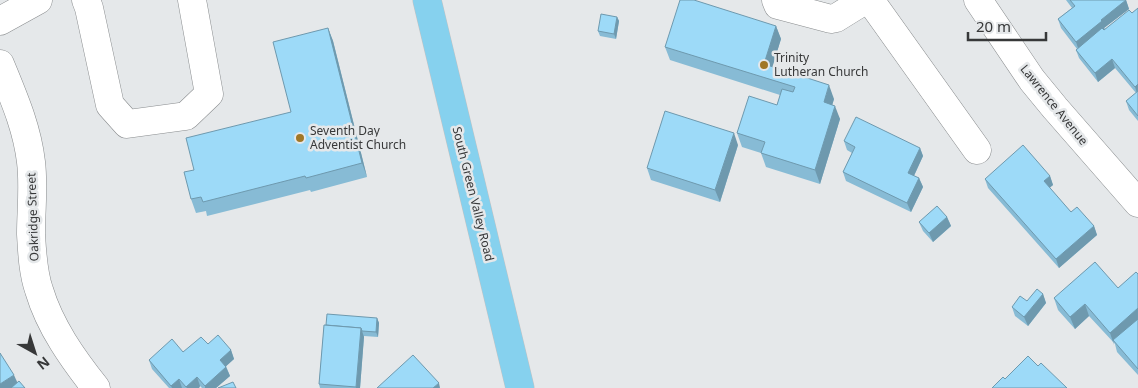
<svg xmlns="http://www.w3.org/2000/svg" width="1138" height="388" font-family="'Noto Sans',sans-serif">
  <style>
    .lines { fill: none; stroke-linecap: round; stroke-linejoin: round }
    .minor-casing { stroke: #898c8e; stroke-width: 29 }
    .major-casing { stroke: #c3c3c4; stroke-width: 29 }
    .minor { stroke: #fff; stroke-width: 28 }
    .major { stroke: #86d1ee; stroke-width: 28 }
    .wall { fill: #87bbd5 }
    .shaded-wall { fill: #6e99ae }
    .building { fill: #9ddaf8; stroke: #6e99ae }
    .poi-dot { fill: #a17726; stroke: #e5e8ea; stroke-width: 2 }
    .labels { text-anchor: middle; stroke-width: 5; stroke-linejoin: round; paint-order: stroke }
    .poi-label { font-size: 12px; fill: #373839; stroke: #e5e8ea; text-anchor: start }
    .street-label { font-size: 12px; fill: #373839; stroke: #e5e8ea }
  </style>
  <rect width="100%" height="100%" fill="#e5e8ea"/>
  <g class="lines">
    <!-- minor casing -->
    <g class="minor-casing">
      <g id="minor">
        <polyline points="86,0 89,8 110,105 127,124 186,116 209,94 192,0"/>
        <polyline points="776,0 778,5 831,19 836,18 865,0"/>
        <polyline points="870,0 977,150"/>
        <polyline points="978,0 1032,80 1055,108 1138,203"/>
        <polyline points="0,21 38,0"/>
        <path d="M0 64C13 96 27 127 31 162 34 186 31 210 31 234 32 252 33 273 39 290 50 327 73 359 96 388"/>
      </g>
    </g>
    <!-- major casing -->
    <g class="major-casing">
      <polyline id="major" points="427,0 520,388"/>
    </g>
    <!-- minor -->
    <use href="#minor" class="minor"/>
    <!-- major -->
    <use href="#major" class="major"/>
  </g>
  <!-- wall -->
  <g class="wall">
    <polygon points="1066,0 1126,0 1129,9 1104,28 1105,29 1132,13 1138,8 1138,121 1129,110 1126,101 1136,93 1115,68 1098,82 1079,58 1076,50 1077,49 1061,28 1058,19 1072,8"/>
    <polygon points="617,17 619,21 616,39 600,36 598,31"/>
    <polygon points="776,26 781,39 772,67 834,99 832,105 840,119 820,184 766,167 761,153 742,147 737,133 777,105 780,95 670,60 665,47"/>
    <polygon points="328,28 333,41 367,177 311,192 310,190 207,216 206,211 196,213 191,199 194,170 291,112"/>
    <polygon points="844,141 920,148 923,156 914,176 919,178 923,187 911,212 846,181 843,172 852,153 847,150"/>
    <polygon points="738,145 720,202 651,180 647,168"/>
    <polygon points="1050,176 1053,185 1049,188 1071,212 1094,226 1097,235 1059,268 988,188 985,179"/>
    <polygon points="947,217 951,226 933,242 923,231 919,222"/>
    <polygon points="1138,274 1138,375 1117,352 1115,344 1089,316 1075,329 1058,310 1054,298 1118,288"/>
    <polygon points="1043,294 1046,303 1028,326 1015,316 1012,307"/>
    <polygon points="377,318 379,323 378,337 364,336 360,388 320,388 319,384 324,325"/>
    <polygon points="208,344 231,350 234,359 226,366 230,376 216,388 202,388 200,386 199,388 169,388 152,369 149,360 183,352"/>
  </g>
  <!-- shaded-wall -->
  <g class="shaded-wall">
    <polygon points="1126,0 1129,9 1104,28 1105,30 1079,51 1076,42 1101,20"/>
    <polygon points="617,17 619,21 616,39 614,34"/>
    <polygon points="776,26 781,39 769,78 764,64"/>
    <polygon points="328,28 333,41 367,177 362,163"/>
    <polygon points="1112,59 1115,68 1098,82 1095,73"/>
    <polygon points="1138,84 1138,96 1135,87"/>
    <polygon points="829,85 834,99 829,116 824,102"/>
    <polygon points="835,106 840,119 820,184 815,170"/>
    <polygon points="734,133 738,145 720,202 715,190"/>
    <polygon points="920,148 923,156 911,182 908,173"/>
    <polygon points="1050,176 1053,185 1047,190 1044,181"/>
    <polygon points="919,178 923,187 911,212 907,203"/>
    <polygon points="947,217 951,226 933,242 929,233"/>
    <polygon points="1094,226 1097,235 1059,268 1056,259"/>
    <polygon points="1043,294 1046,303 1028,326 1024,317"/>
    <polygon points="1085,304 1089,316 1075,329 1070,317"/>
    <polygon points="1138,308 1138,324 1113,340 1114,345 1110,333"/>
    <polygon points="377,318 379,323 378,337 376,332"/>
    <polygon points="361,328 364,337 360,388 356,388"/>
    <polygon points="231,350 234,359 223,369 220,360"/>
    <polygon points="226,367 230,376 216,388 205,388 205,386"/>
    <polygon points="14,375 18,384 11,388 0,388 0,384"/>
    <polygon points="197,377 200,386 199,388 187,388 186,387"/>
    <polygon points="179,379 182,388 172,388 171,386"/>
    <polygon points="439,383 440,388 433,388"/>
  </g>
  <!-- building -->
  <g class="building">
    <polygon points="680,0 694,0 776,26 764,64 829,85 824,102 835,106 815,170 761,153 765,142 737,133 749,96 777,105 782,89 793,92 795,87 665,47"/>
    <polygon points="1070,0 1126,0 1101,20 1102,21 1076,42 1058,19 1075,6"/>
    <polygon points="1138,8 1138,84 1135,87 1112,59 1095,73 1076,50 1102,28 1104,30 1129,10 1132,13"/>
    <polygon points="601,14 617,17 614,34 598,31"/>
    <polygon points="328,28 362,163 306,178 305,176 203,202 201,197 191,199 184,172 194,170 186,138 291,112 273,42"/>
    <polygon points="1138,91 1138,116 1126,101"/>
    <polygon points="665,111 734,133 715,190 647,168"/>
    <polygon points="856,117 920,148 908,173 919,178 907,203 843,172 855,147 844,141"/>
    <polygon points="1023,145 1050,176 1044,181 1071,212 1077,207 1094,226 1056,259 985,179"/>
    <polygon points="937,206 947,217 929,233 919,222"/>
    <polygon points="1095,262 1118,288 1136,272 1138,274 1138,308 1110,333 1085,304 1070,317 1054,298"/>
    <polygon points="1037,289 1043,294 1024,317 1012,307 1020,296 1027,301"/>
    <polygon points="327,314 377,318 376,332 362,331 361,328 326,325"/>
    <polygon points="1138,319 1138,369 1113,340"/>
    <polygon points="324,325 361,328 356,387 319,384"/>
    <polygon points="218,335 231,350 220,360 226,367 205,386 197,377 186,387 179,379 171,386 149,360 172,339 183,352 201,337 208,344"/>
    <polygon points="0,353 14,375 0,384"/>
    <polygon points="413,355 439,383 433,388 377,388"/>
    <polygon points="1028,356 1038,366 1041,363 1067,388 992,388 1003,377 1005,379"/>
    <polygon points="19,381 25,388 11,388"/>
    <polygon points="233,382 236,388 218,388"/>
  </g>
  <!-- markers -->
  <g class="poi-dot">
    <circle cx="764" cy="65" r="5"/>
    <circle cx="300" cy="138" r="5"/>
  </g>
  <g class="labels">
    <!-- poi labels -->
    <g class="poi-label">
      <text x="774" y="62">Trinity<tspan x="774" dy="14">Lutheran Church</tspan></text>
      <text x="310" y="135">Seventh Day<tspan x="310" dy="14">Adventist Church</tspan></text>
    </g>
    <!-- street labels -->
    <g class="street-label">
      <text transform="translate(1054 105) rotate(51)" y="4">Lawrence Avenue</text>
      <text transform="translate(473 194) rotate(76)" y="4">South Green Valley Road</text>
      <text transform="translate(33 217) rotate(-92)" y="4">Oakridge Street</text>
    </g>
  </g>
  <!-- north arrow -->
  <g transform="translate(35 353) rotate(141)" stroke="#e5e8ea" stroke-width="4" paint-order="stroke">
  <path d="M0-4L9 19L0 12L-9 19Z" fill="#373839"/>
  <text y="-8" font-size="14" font-weight="bold" text-anchor="middle" fill="#373839">N</text>
  </g>
  <!-- scale -->
  <path d="M968 32v8h78v-8" fill="none" stroke="#373839" stroke-width="2.5"/>
  <text x="976" y="32" font-size="15" fill="#373839" stroke="#e5e8ea" stroke-width="4" paint-order="stroke">20 m</text>
</svg>
